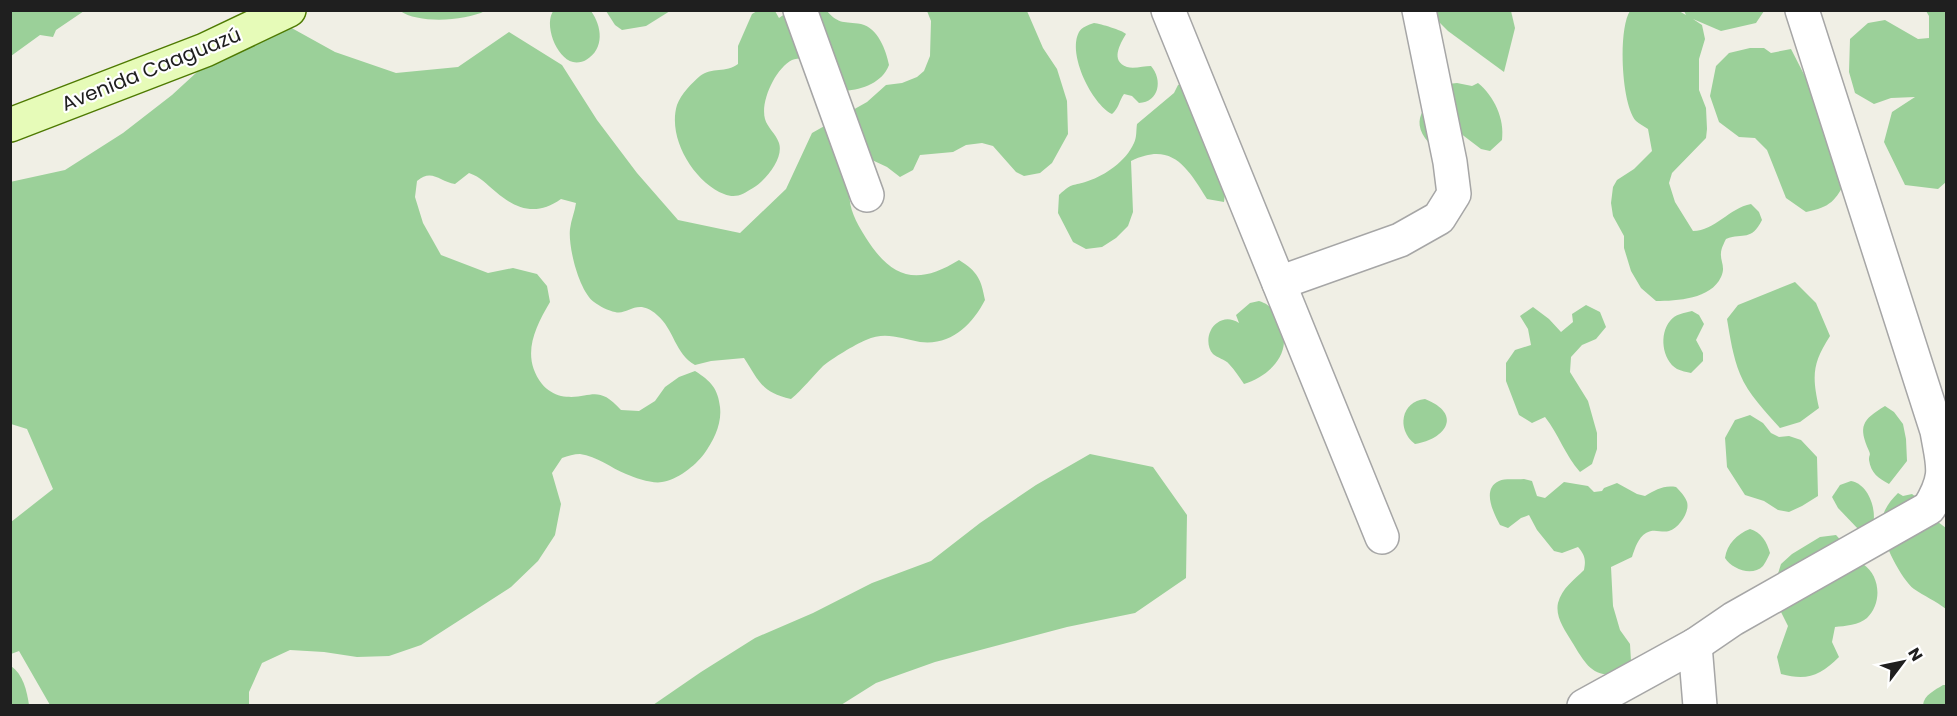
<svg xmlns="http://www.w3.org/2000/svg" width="1957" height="716" font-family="Poppins,sans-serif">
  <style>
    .forest { fill: #9bd099 }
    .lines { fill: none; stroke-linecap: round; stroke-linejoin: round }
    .street-casing { stroke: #a6a6a6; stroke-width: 36 }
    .secondary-casing { stroke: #4e7a02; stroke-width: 36 }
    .street { stroke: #fff; stroke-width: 33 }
    .secondary { stroke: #e6fbb8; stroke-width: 33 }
    .labels { text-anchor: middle; stroke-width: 4.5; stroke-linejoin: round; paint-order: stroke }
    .street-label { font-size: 20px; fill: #1f1f1f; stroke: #fff }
  </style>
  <rect width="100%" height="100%" fill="#f0efe5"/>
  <!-- forest -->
  <g class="forest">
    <polygon points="11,10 84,10 84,11 56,30 53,37 40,35 11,56"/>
    <path d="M554 10 591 11C602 26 605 49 586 60 583 62 577 63 573 62 556 58 543 23 554 10Z"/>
    <path d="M400 11H485C465 21 419 24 400 11Z"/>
    <polygon points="606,11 670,11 646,26 622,30 615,25"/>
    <path d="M757 11H775L779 18 789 11H827C839 25 844 21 861 24 878 28 886 50 889 65 882 83 863 89 845 91L820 60C811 59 800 57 792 60 776 68 760 101 765 119 767 127 776 134 779 143 784 158 766 180 753 188 743 194 736 199 724 194 694 182 667 138 677 105 681 94 692 83 700 76 712 67 726 73 738 64V46L752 14Z"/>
    <path d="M927 11H1027L1043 48 1057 69 1067 101 1068 134 1052 163 1040 173 1024 176 1016 172 993 146 982 143 966 145 953 152 920 155 913 170 900 177 887 167 872 160 851 176C846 202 852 216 866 238 892 279 917 286 959 260 978 272 981 279 985 300 972 325 951 346 920 342 901 339 886 331 866 340 854 345 833 358 823 366 812 377 803 389 791 399 762 393 759 381 744 358L711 361 695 365C675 354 674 329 657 315 637 297 628 316 615 312 609 311 599 306 594 302 579 291 568 247 570 229 571 220 575 211 576 203L561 199C537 216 517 210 496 192 486 184 481 177 469 173L455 184C440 182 432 168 417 181L415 197 423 223 441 255 488 273 513 268 537 274 547 286 550 302C534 329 521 357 542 384 547 390 554 394 561 396 590 401 596 382 621 410L639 411 655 401 665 387 679 377 695 371C711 381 718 389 720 407 722 424 714 440 704 454 695 466 677 480 662 482 653 484 635 478 626 474 611 468 597 456 580 454 574 454 568 456 562 458L552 473 561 504 555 535 538 561 511 587 421 645 389 656 357 657 324 652 290 650 262 663 249 692V705H50L19 651 11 654V522L53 489 27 429 11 424 10 182 65 170 123 133 172 95 221 50 279 21 335 52 396 73 458 67 509 32 562 65 597 120 637 173 678 220 740 233 786 189 812 133 867 102 886 85 902 83 917 77 924 71 930 56 931 21Z"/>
    <polygon points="1428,11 1511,11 1515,28 1504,72 1448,31"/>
    <path d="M1630 11H1679L1686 15 1684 11H1764L1756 23 1721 31 1693 19 1702 25 1705 39 1699 59V90L1706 108 1707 129 1706 138 1672 173 1669 183 1675 202 1693 231C1715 231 1729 208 1751 204L1759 212 1762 220C1751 242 1744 232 1726 239 1724 243 1721 249 1721 253 1720 261 1726 267 1721 277 1711 299 1677 301 1656 301L1641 288 1631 271 1624 248V236L1613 216 1611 203 1613 187 1617 180 1634 169 1652 151 1648 129C1644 126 1639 124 1636 121 1621 104 1618 29 1630 11Z"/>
    <polygon points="1926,11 1946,11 1946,182 1938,189 1905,185 1884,142 1892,112 1915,97 1891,98 1874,104 1855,93 1849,72 1850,39 1868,23 1885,20 1918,39 1929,38 1929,16"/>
    <path d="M1094 23C1101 24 1122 30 1126 34 1120 44 1110 61 1127 67 1134 69 1144 66 1151 66 1163 80 1159 102 1139 103L1132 96 1124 94C1119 101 1119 108 1112 114 1092 104 1067 54 1079 32 1082 27 1088 25 1094 23Z"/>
    <path d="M1750 48H1764L1771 53 1791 49 1813 92 1847 179C1835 201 1831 207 1806 212L1786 198 1767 150 1755 138 1739 137 1719 122 1710 96 1716 66 1729 53Z"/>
    <path d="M1193 77 1226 185 1224 202 1207 199C1187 167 1172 141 1131 161L1133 212 1128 226 1116 238 1102 247 1086 249 1073 242 1058 213 1059 195C1074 181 1072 187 1088 181 1106 175 1126 161 1134 143 1137 137 1136 130 1137 124L1174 93 1178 85Z"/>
    <path d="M1457 83 1472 86 1478 83C1494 96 1505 119 1502 140L1490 151 1481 149 1460 133 1429 143C1406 117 1430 102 1448 84Z"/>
    <path d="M1795 282 1816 303 1830 336C1812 364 1812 376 1819 408L1800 422 1780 428C1766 412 1748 394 1740 374 1733 357 1730 337 1727 319L1738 305Z"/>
    <path d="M1259 301C1272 305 1274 312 1279 324 1281 329 1285 336 1284 342 1283 363 1263 378 1244 384 1239 377 1235 370 1229 364 1225 359 1217 358 1213 354 1205 345 1208 329 1217 323 1224 318 1231 318 1239 323L1236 315 1250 303Z"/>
    <path d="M1586 305 1600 312 1606 327 1596 339 1582 345 1571 357 1570 372 1588 401 1597 433V449L1592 464 1580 472C1565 455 1559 435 1545 417L1532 423 1519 415 1506 381V363L1515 350 1531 345 1528 329 1520 316 1533 307 1549 319 1561 332 1573 322 1572 314Z"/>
    <path d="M1692 311 1699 315 1704 324 1696 340 1703 353V361L1691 373C1687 372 1681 371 1677 369 1662 360 1659 334 1670 321 1675 314 1684 313 1692 311Z"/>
    <path d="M1425 399C1463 414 1446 439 1415 444 1396 430 1401 401 1425 399Z"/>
    <path d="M1885 406 1894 412 1903 424 1906 439 1907 461 1889 484C1878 478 1871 473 1869 460 1869 454 1871 456 1869 451 1858 426 1862 420 1885 406Z"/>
    <polygon points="1750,415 1763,423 1771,433 1779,437 1789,436 1801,440 1817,457 1818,496 1802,506 1789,512 1778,510 1764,501 1745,495 1727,467 1725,438 1735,420"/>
    <polygon points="1090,454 1153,467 1187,515 1186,578 1135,613 1067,627 935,662 876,683 841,705 653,705 701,672 755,638 813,613 872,583 931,561 980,523 1036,485"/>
    <path d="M1524 479 1532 481 1537 496 1545 498 1564 482 1588 486 1594 492 1602 491 1604 488 1617 483 1637 494 1645 496C1656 490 1663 485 1676 487 1680 491 1685 496 1687 502 1690 512 1679 528 1669 531 1661 533 1654 528 1646 533 1638 538 1635 548 1632 557L1611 567 1613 606 1620 630 1630 644 1631 661C1625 671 1620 673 1609 674 1590 676 1581 656 1572 642 1565 630 1555 617 1558 603 1562 588 1574 580 1584 570 1586 560 1585 555 1578 547L1562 553 1554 551 1537 530 1529 515 1521 518 1508 528 1500 525C1494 514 1481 489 1499 481 1505 478 1516 480 1524 479Z"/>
    <path d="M1851 481C1868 484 1877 509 1873 525L1860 531 1838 508 1832 497 1840 485Z"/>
    <path d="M1898 493 1903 496 1912 494 1921 501 1926 513 1946 528V609C1936 601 1924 596 1914 589 1901 579 1879 537 1882 521 1883 510 1890 501 1898 493Z"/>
    <path d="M1750 529C1761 532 1767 542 1770 553 1768 557 1766 562 1763 566 1752 577 1732 569 1725 558 1727 544 1737 534 1750 529Z"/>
    <path d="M1836 535 1847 547 1850 558C1854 560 1860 561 1863 564 1881 576 1882 604 1867 618 1859 625 1845 626 1835 627L1832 642 1839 657C1820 676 1807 681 1781 674L1777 657 1788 626 1774 598 1776 580 1781 564 1792 554 1820 537Z"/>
    <path d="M11 666C23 674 27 691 29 705H11Z"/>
    <path d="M1943 685H1946V705H1923C1924 695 1935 690 1943 685Z"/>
  </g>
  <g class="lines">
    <!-- street casing -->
    <g class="street-casing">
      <g id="street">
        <polyline points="800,10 867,195"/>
        <polyline points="1168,10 1382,537"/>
        <polyline points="1279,283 1400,240 1439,218 1454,194 1450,162 1419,10"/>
        <path d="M1695 645 1733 619 1929 508C1949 475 1943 466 1937 431L1802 10"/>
        <polyline points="1584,706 1695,645 1700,706"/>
      </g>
    </g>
    <!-- secondary casing -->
    <g class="secondary-casing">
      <polyline id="secondary" points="10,125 205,50 289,10"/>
    </g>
    <!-- street -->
    <use href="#street" class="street"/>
    <!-- secondary -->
    <use href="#secondary" class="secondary"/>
  </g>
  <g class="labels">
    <!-- street labels -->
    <g class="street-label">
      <text transform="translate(151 69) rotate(-22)" y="7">Avenida Caaguazú</text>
    </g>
  </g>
  <!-- border -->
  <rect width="1957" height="716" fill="none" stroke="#1f1f1f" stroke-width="24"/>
  <!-- north arrow -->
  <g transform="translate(1903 662) rotate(58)" stroke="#ffffff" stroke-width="4.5" paint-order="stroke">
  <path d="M0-4.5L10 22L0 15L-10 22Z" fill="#1f1f1f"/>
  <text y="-9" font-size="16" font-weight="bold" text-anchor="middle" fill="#1f1f1f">N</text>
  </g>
</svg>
